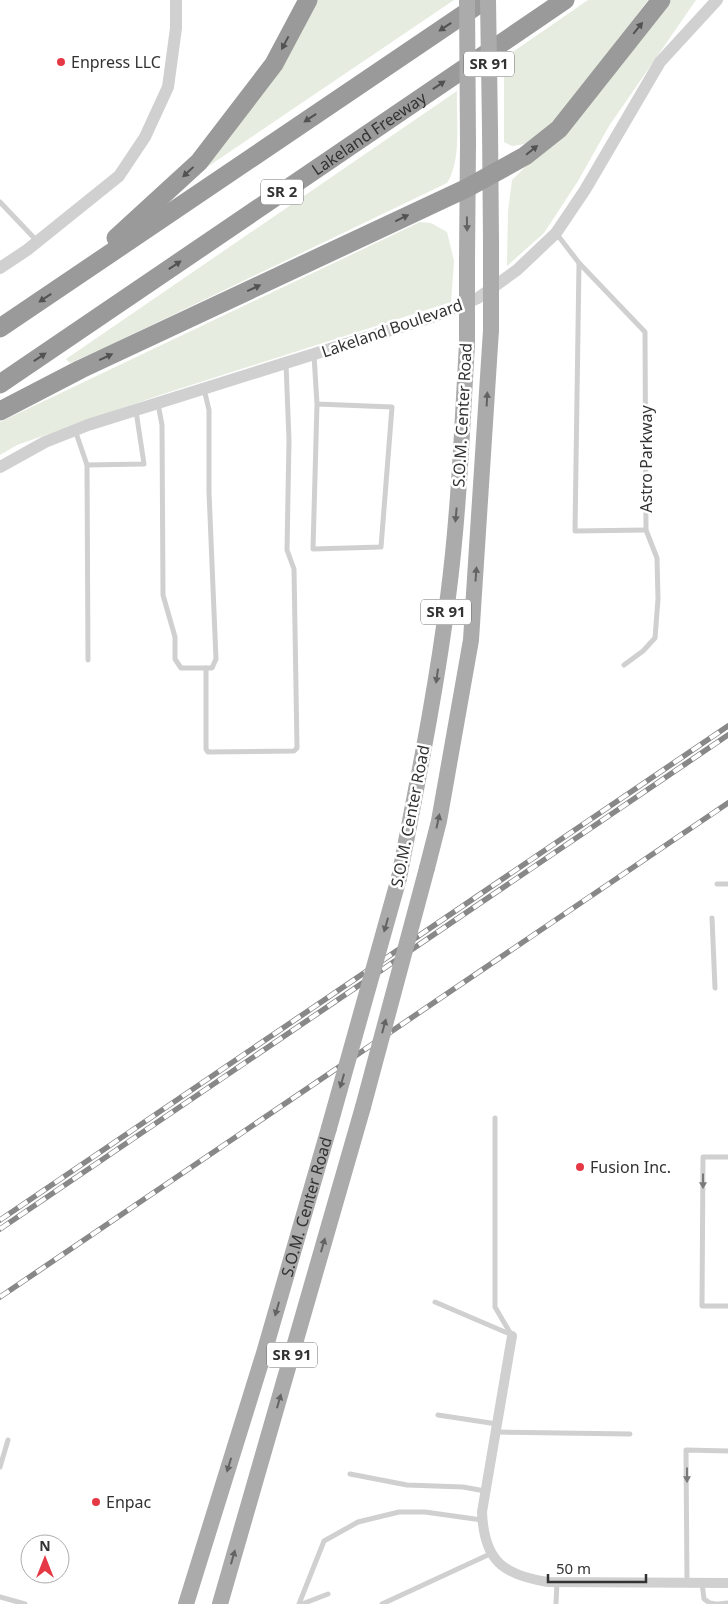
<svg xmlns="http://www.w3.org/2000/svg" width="728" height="1604" font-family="'Noto Sans',sans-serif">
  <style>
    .green { fill: #e6ecdf }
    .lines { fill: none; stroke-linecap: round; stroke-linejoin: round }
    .service { stroke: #d0d0d0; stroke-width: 5 }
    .minor { stroke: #d0d0d0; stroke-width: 10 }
    .tertiary { stroke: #d0d0d0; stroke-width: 12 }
    .primary { stroke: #ababab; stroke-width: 16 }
    .motorway { stroke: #9a9a9a; stroke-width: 19 }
    .rail-casing { stroke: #888; stroke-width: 5.5 }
    .rail { stroke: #fff; stroke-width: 4; stroke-dasharray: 11; stroke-linecap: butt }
    .primary-bridge { stroke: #ababab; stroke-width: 16 }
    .oneway { fill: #525252 }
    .oneway2 { fill: #636363 }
    .oneway3 { fill: #7a7a7a }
    .poi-dot { fill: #e63946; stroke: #fff; stroke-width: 2 }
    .labels { text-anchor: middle; stroke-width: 5; stroke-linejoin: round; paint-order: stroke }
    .shield { fill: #fff; stroke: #707070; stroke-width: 1 }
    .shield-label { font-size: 15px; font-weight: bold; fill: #333 }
    .poi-label { font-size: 16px; fill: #333; stroke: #fff; text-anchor: start }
    .street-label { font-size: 16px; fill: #333; stroke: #fff }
  </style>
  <rect width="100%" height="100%" fill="#fff"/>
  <!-- green -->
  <g class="green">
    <polygon points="314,0 454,0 191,178"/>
    <polygon points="588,0 648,0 589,79 576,100 538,137 525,144 512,146 504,142 504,58"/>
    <polygon points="671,0 696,0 609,126 578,181 544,233 507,266 508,211 512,180 588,106"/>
    <path d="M457 91C456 117 462 161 447 183L106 347 70 363 66 359Z"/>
    <polygon points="420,222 431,223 447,232 454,261 451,302 160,395 17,445 0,455 0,422"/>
  </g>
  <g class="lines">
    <!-- service -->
    <g class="service">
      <polyline points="0,202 37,241"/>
      <polyline points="556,233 579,263 575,531 646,530"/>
      <polyline points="579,263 645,332 646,530 657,558 658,599 655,638 643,651 624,665"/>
      <polyline points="314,355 317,404 313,549 381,547 392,407 317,404"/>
      <polyline points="158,404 162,425 163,595 175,637 175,659 181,668 212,668 216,659 209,492 209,410 204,389"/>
      <polyline points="75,430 87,465 88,660"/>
      <polyline points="87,465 144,464 136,411"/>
      <polyline points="206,668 206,749 208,752 294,751 297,748 294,569 287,550 289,440 286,364"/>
      <polyline points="717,884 728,884"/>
      <polyline points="712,918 715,988"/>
      <polyline points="495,1118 495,1307 512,1336"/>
      <polyline points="728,1157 703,1157 702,1306 728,1306"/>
      <polyline points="435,1302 512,1335"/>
      <polyline points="438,1415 497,1424"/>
      <polyline points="496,1432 630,1434"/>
      <polyline points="0,1467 8,1440"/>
      <polyline points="350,1474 407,1485 463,1487 485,1491"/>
      <polyline points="687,1583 686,1450 728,1451"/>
      <polyline points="702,1583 704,1599 710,1603 716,1604"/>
      <polyline points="0,1597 25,1604"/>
      <polyline points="299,1604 324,1541 358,1522 399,1512 425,1512 482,1520"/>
      <polyline points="302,1604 328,1594"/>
      <polyline points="382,1604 490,1554"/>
      <polyline points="556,1604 557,1582"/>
      <polyline points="718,1604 728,1603"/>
    </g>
    <!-- minor -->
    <path class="minor" d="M512 1336 482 1512C484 1561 503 1575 548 1582L728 1583"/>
    <!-- tertiary -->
    <g class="tertiary">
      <polyline points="0,268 27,250 119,176 145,137 168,87 176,28 176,0"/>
      <polyline points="0,467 45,442 88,425 432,317 478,298 517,270 556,233 585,190 660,62 717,0"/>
    </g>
    <!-- primary -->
    <g class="primary">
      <polyline points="490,128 491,241"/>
      <polyline points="467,260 468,144"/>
      <polyline points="427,868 439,821 471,640 491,330"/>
      <path d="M399 878C417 784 436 692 448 597 459 513 462 428 467 344"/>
      <path id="s1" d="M186 1604 264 1353 329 1128"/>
      <polyline points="220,1604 363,1107"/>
    </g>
    <!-- motorway -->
    <g class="motorway">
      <polyline points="116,238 199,162 274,64 308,0"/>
      <polyline points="0,328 485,0"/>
      <path id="s2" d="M0 384 565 0"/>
      <polyline points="0,411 81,369 467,188 525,156 559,129 661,0"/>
    </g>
    <!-- rail casing -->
    <g class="rail-casing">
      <g id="rail">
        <polyline points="0,1220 728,726"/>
        <polyline points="0,1229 728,735"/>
        <polyline points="0,1297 728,803"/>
      </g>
    </g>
    <!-- rail -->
    <use href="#rail" class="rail"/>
    <!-- primary-bridge -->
    <g class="primary-bridge">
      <polyline points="467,0 468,144"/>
      <polyline points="488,0 490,128"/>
      <polyline points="491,330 491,241"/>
      <polyline points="467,344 467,260"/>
      <polyline points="363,1107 427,868"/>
      <polyline points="329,1128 399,878"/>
    </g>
  </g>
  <!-- one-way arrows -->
  <defs><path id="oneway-solid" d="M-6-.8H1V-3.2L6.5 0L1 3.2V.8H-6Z" transform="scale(1.25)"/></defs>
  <g class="oneway">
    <use href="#oneway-solid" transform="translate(445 27) rotate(146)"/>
    <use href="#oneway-solid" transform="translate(638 28) rotate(-51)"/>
    <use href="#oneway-solid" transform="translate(285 43) rotate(118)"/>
    <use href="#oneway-solid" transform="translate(439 85) rotate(-34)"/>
    <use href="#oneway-solid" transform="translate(310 118) rotate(146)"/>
    <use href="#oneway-solid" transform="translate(532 150) rotate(-39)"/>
    <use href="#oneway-solid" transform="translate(188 172) rotate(137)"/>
    <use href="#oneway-solid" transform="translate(402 218) rotate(-26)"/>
    <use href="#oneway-solid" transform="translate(175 265) rotate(-34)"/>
    <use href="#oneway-solid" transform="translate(254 288) rotate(-25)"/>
    <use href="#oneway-solid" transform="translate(45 298) rotate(146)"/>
    <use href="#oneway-solid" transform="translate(40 357) rotate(-34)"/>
    <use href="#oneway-solid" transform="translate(106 357) rotate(-25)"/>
  </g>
  <g class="oneway2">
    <use href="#oneway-solid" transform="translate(467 224) rotate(89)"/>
    <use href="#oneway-solid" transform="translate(487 399) rotate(-87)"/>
    <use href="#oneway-solid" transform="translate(456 515) rotate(95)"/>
    <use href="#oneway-solid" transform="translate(476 574) rotate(-86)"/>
    <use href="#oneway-solid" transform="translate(437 676) rotate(98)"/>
    <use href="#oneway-solid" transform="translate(438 821) rotate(-78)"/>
    <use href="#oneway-solid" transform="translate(386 925) rotate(106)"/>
    <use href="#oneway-solid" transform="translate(384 1026) rotate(-75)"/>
    <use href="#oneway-solid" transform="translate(342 1081) rotate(106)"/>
    <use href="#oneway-solid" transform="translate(323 1245) rotate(-74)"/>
    <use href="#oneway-solid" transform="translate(277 1309) rotate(106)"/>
    <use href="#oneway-solid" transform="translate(279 1401) rotate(-74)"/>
    <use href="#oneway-solid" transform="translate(229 1465) rotate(107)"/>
    <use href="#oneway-solid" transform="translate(233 1557) rotate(-74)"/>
  </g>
  <g class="oneway3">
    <use href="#oneway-solid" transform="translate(703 1181) rotate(90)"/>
    <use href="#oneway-solid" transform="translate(687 1475) rotate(90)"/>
  </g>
  <!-- markers -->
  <g class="poi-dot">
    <circle cx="61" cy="62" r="5"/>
    <circle cx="580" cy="1167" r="5"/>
    <circle cx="96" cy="1502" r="5"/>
  </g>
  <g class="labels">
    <!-- shield labels -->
    <g class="shield">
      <rect x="464" y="51.5" width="50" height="25" rx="4"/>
      <rect x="261" y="179.5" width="42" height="25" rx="4"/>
      <rect x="421" y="599.5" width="50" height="25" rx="4"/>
      <rect x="267" y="1342.5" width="50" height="25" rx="4"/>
    </g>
    <g class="shield-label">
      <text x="489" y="69">SR 91</text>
      <text x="282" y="197">SR 2</text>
      <text x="446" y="617">SR 91</text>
      <text x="292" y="1360">SR 91</text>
    </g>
    <!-- poi labels -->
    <g class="poi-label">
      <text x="71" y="68">Enpress LLC</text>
      <text x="590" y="1173">Fusion Inc.</text>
      <text x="106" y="1508">Enpac</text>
    </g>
    <!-- street labels -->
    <g class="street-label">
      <text dy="6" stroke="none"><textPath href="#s2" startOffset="446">Lakeland Freeway</textPath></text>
      <text transform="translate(392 328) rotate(-19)" y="6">Lakeland Boulevard</text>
      <text transform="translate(462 415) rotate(-87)" y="6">S.O.M. Center Road</text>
      <text transform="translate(646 459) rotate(-90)" y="6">Astro Parkway</text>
      <text transform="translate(410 816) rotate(-79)" y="6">S.O.M. Center Road</text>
      <text dy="6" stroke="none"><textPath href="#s1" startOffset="415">S.O.M. Center Road</textPath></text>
    </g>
  </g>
  <!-- north arrow -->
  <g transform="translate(45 1559)"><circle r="24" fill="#ffffff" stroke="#adadad"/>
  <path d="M0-4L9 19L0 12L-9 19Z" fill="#e63946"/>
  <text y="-8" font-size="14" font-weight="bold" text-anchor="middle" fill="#333333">N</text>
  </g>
  <!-- scale -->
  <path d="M548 1574v8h98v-8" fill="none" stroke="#333333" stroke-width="2.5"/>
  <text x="556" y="1574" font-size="15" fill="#333333" stroke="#ffffff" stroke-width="4" paint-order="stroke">50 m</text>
</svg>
